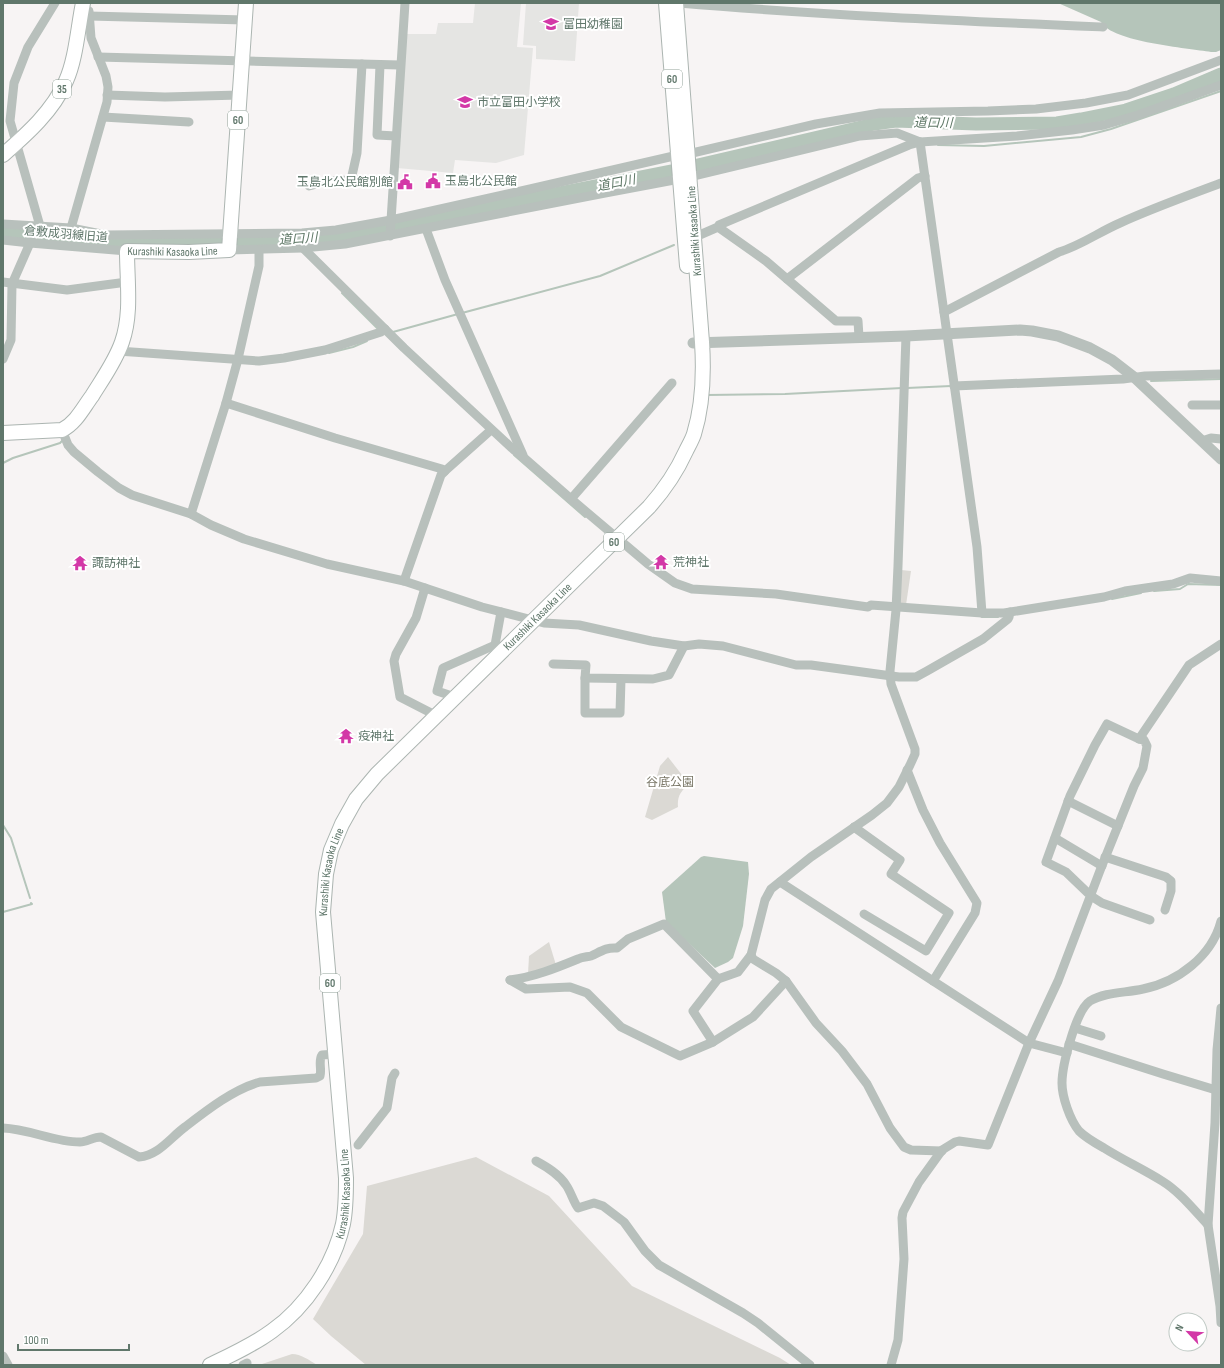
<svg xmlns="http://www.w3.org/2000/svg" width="1224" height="1368" font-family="'Sofia Sans Condensed','Noto Sans JP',sans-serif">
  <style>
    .built { fill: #e5e5e3 }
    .green { fill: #dbd9d4 }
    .water { fill: #b5c5ba }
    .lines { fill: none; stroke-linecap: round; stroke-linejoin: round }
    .stream { stroke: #b5c5ba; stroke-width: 2 }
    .river { stroke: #b5c5ba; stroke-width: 13 }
    .primary-casing { stroke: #acb5b1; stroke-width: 16 }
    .minor { stroke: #b8c0bc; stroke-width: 9 }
    .tertiary { stroke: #b8c0bc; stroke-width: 11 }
    .primary { stroke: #fff; stroke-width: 14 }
    .labels { text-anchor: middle; stroke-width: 4; stroke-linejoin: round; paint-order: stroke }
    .shield { fill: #fff; stroke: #90a097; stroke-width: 1 }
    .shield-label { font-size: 11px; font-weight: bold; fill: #60776b }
    .poi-label { font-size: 12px; fill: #60776b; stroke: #fff; text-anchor: start }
    .street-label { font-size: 12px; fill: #60776b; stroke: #fff }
    .park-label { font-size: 12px; fill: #7a7767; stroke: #fff }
    .water-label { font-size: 13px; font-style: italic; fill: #5f7867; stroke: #fff }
  </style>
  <rect width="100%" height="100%" fill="#f7f4f4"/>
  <!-- built -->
  <g class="built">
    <polygon points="475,3 521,3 517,47 533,48 524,155 496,163 455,160 453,173 397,168 406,34 436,34 438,23 473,23"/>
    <polygon points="526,3 579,3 575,61 536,59 536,46 523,45"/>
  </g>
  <!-- green -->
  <g class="green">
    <polygon points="901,570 911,571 906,605 900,603"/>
    <path d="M668 757 689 784C681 791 677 796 678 807L652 820 645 817 660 766Z"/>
    <polygon points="549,942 556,965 528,974 529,956"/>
    <polygon points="476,1157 549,1196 632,1286 780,1358 791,1365 366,1365 331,1336 313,1319 363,1234 367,1186"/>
    <path d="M292 1354C301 1354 309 1360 317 1365H259Z"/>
  </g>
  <!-- water -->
  <g class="water">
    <path d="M1058 3H1221V50L1216 52H1211C1188 48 1112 42 1101 22Z"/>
    <polygon points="704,856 748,862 749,874 743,926 733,958 728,962 715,968 666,922 662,892 701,857"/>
  </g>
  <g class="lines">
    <!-- stream -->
    <g class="stream">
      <polyline points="938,145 984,146 1081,137 1111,129 1221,91"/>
      <polyline points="297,245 297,239"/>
      <polyline points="342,293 379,330"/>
      <polyline points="462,313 600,276 674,245"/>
      <polyline points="393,332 458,314"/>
      <polyline points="329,353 353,347 367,341"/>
      <polyline points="1151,381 1221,379"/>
      <polyline points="907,388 951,386"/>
      <polyline points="707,395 785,394 902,388"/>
      <polyline points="514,455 585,517"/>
      <polyline points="3,463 13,458 60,443 63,440"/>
      <polyline points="1154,591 1180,589 1188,584 1221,585"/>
      <polyline points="1112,599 1141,593"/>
      <polyline points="982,617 998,617"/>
      <polyline points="3,825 11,838 30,898"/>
      <polyline points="3,912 32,904 31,903"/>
    </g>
    <!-- river -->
    <polyline class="river" points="3,230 46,237 110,240 240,242 297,239 369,234 412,222 672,171 874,124 896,121 976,124 1057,123 1081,119 1126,110 1174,94 1221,74"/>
    <!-- primary casing -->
    <g class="primary-casing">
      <g id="primary">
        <polyline points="666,3 687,266"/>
        <path d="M3 155C27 134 53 111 66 81 76 59 78 27 83 3"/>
        <path id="s1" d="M3 433 62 430C76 423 83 408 92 396 103 378 115 362 122 342 132 314 127 281 127 251L189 252 229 250 246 3"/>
        <path id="s2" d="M210 1365C231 1355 253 1345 272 1331 306 1307 334 1265 343 1224 346 1209 346 1194 346 1178L323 912 326 874 331 850 342 824 356 799 377 774 649 507C665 489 676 473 686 451 689 445 692 440 694 434 703 405 704 373 702 342L676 3"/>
      </g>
    </g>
    <!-- minor -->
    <g class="minor">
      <path d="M679 3C820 15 962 21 1103 27"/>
      <polyline points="89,16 245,20"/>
      <polyline points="98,57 400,65"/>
      <polyline points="362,64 357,153 351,180 393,180"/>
      <polyline points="380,65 377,135 396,136"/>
      <polyline points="107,95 165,97 240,95"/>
      <polyline points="103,117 189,122"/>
      <polyline points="920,142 977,547 982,613"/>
      <polyline points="309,186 329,181 351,180"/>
      <polyline points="3,224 71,228 106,235 302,233 336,230 391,220 530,189 678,155 688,154 816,124 880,113 988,111 1036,109 1086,103 1128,95 1221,60"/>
      <polyline points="40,226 10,121 14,83 28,47 55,3"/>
      <polyline points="718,227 766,261 836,321 858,321 859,337"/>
      <polyline points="71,228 107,102 108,87 106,76 91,38 89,11 82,8"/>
      <polyline points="426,229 445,280 523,455"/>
      <polyline points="390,236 405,3"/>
      <polyline points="695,237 718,227 719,225 909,145 920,142 1017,136 1072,130 1104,125 1138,115 1221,85"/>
      <polyline points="3,240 30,243 127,251"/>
      <polyline points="303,248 404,348 514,450 523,457 571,499 648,564 675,583 692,589 776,594 868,607 871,605 982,613 1004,613 1104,597 1125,591 1173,584 1190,578 1221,581"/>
      <polyline points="229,250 303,248 345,244 605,193 690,177 860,136 897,133 920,142"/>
      <polyline points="787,279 918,178 925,176"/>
      <polyline points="3,282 67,290 127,282"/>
      <path d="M944 312 1059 252C1080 246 1099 232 1120 223 1153 208 1187 196 1221 183"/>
      <polyline points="118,351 259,361 284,358 325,350 381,332 385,329"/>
      <polyline points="3,359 11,340 12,284 30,243 37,229 40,226"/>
      <polyline points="954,386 1123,379 1145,376 1221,374"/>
      <polyline points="226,403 335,438 442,469 445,471"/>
      <polyline points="1192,405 1221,405"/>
      <polyline points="62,430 68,445 74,452 98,472 119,488 132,495 191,514 211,525 244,539 327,564 404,581 482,607 544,623 579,625 651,641 684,646 699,644 723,646 796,665 811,665 899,677 916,677 927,671 983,639 1008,619 1009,617 1010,612"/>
      <polyline points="1202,441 1211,438 1221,439"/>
      <polyline points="571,499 672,383"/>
      <polyline points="191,514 226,403 238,359 259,266 259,250"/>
      <polyline points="404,581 441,475 445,471 491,430"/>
      <polyline points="425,588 416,618 396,654 394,661 400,697 437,716"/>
      <polyline points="553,664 586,665 585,678 653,679 669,675 684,646"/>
      <polyline points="585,678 585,713 620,713 621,679"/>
      <polyline points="449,695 437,691 443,668 495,645 501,612"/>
      <polyline points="1139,739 1189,665 1221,644"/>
      <polyline points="907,770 923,810 940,843 977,903 975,913 933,981"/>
      <polyline points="1068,801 1118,826"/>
      <polyline points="854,827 900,860 891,874 949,913 926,951 864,914"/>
      <polyline points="1055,838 1102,866"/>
      <polyline points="1105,857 1166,877 1171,881 1171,891 1165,910"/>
      <polyline points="780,882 1029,1043 1067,1053"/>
      <polyline points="751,955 753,959 776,973 786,981 816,1023 842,1051 867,1084 890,1128 904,1147 911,1150 942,1151"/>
      <path d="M510 980C534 977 556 968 578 959 582 957 587 957 591 956 600 952 606 947 617 948L628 939 664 924 718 979 738 972 751 955 765 900 771 889 811 857 872 815 887 803 899 787 910 765 915 754V749L891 684 890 671 896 610 898 566 906 336"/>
      <polyline points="510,980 526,989 570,987 587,993 621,1027 680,1056 713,1042 753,1017 786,981"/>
      <polyline points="1221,1008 1217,1050 1215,1123 1208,1225 1220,1306 1221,1323"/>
      <polyline points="1075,1028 1101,1036"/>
      <polyline points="713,1042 693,1011 718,979"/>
      <polyline points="1069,1044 1163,1074 1216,1090"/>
      <path d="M3 1128C29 1129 54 1142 80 1142 87 1142 93 1137 101 1137L139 1157C159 1155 170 1138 185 1127 207 1110 234 1089 260 1082L316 1078 320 1076C322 1069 318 1061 322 1055L336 1054"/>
      <polyline points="358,1145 387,1108 392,1078 395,1073"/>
      <path d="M536 1161C547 1167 559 1174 566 1185 571 1192 573 1201 578 1208L594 1203 603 1206 624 1222 645 1251 659 1265 743 1313 758 1323 810 1365"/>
      <path d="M1208 1225C1194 1210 1180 1192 1162 1181 1143 1169 1123 1160 1104 1148 1095 1143 1086 1138 1079 1131 1070 1120 1062 1097 1062 1083 1062 1066 1076 1010 1090 1001 1105 992 1125 993 1143 989 1178 982 1212 956 1221 921"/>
      <polyline points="3,1356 8,1365"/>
      <polyline points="243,1365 247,1363"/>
      <polyline points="891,1365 898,1340 904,1259 902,1218 903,1212 919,1182 942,1150 955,1142 959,1141 988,1145 1029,1043 1058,981 1101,868 1134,786 1143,768 1147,746 1144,740 1139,739 1107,724 1095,745 1070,796 1046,862 1066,872 1091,896 1102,903 1150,920"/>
    </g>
    <!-- tertiary -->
    <polyline class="tertiary" points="693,343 906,336 1020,330 1032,331 1058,336 1090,348 1112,360 1134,377 1221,459"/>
    <!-- primary -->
    <use href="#primary" class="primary"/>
  </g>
  <!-- icons -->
  <defs>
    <g id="school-bare" transform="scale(1.2)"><path d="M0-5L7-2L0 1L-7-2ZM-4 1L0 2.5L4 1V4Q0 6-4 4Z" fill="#d338a7" stroke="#fff" stroke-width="2.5" paint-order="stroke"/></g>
    <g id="civic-bare" transform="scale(1.2)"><path d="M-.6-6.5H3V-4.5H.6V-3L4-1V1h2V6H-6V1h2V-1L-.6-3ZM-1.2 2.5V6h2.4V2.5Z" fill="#d338a7" stroke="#fff" stroke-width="2.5" paint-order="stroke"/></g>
    <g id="temple-bare" transform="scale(1.2)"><path d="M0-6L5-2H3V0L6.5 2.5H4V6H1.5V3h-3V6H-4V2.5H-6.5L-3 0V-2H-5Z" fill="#d338a7" stroke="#fff" stroke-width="2.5" paint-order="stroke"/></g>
  </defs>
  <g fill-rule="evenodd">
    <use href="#school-bare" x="551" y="24"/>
    <use href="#school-bare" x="465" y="102"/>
    <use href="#civic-bare" x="433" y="181"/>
    <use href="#civic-bare" x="405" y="182"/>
    <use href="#temple-bare" x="661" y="562"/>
    <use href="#temple-bare" x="80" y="563"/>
    <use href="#temple-bare" x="346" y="736"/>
  </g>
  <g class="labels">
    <!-- shield labels -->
    <g class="shield">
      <rect x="662" y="70" width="20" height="18" rx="3"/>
      <rect x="53" y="80" width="18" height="18" rx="3"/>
      <rect x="228" y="111" width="20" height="18" rx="3"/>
      <rect x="604" y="533" width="20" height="18" rx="3"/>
      <rect x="320" y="974" width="20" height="18" rx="3"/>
    </g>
    <g class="shield-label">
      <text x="672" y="83">60</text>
      <text x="62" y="93">35</text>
      <text x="238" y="124">60</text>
      <text x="614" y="546">60</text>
      <text x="330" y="987">60</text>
    </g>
    <!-- poi labels -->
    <g class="poi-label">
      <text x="563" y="28">富田幼稚園</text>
      <text x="477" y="106">市立富田小学校</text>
      <text x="445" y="185">玉島北公民館</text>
      <text x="393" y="186" text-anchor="end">玉島北公民館別館</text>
      <text x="673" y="566">荒神社</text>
      <text x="92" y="567">諏訪神社</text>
      <text x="358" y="740">疫神社</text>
    </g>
    <!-- street labels -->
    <g class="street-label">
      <text transform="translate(694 231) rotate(-94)" y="4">Kurashiki Kasaoka Line</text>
      <text transform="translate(66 234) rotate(5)" y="4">倉敷成羽線旧道</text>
      <text dy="4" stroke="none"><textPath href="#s1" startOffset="304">Kurashiki Kasaoka Line</textPath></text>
      <text dy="4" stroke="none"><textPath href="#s2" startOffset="892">Kurashiki Kasaoka Line</textPath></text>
      <text dy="4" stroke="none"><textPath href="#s2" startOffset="556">Kurashiki Kasaoka Line</textPath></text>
      <text dy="4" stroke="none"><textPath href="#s2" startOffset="232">Kurashiki Kasaoka Line</textPath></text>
    </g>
    <!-- park labels -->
    <g class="park-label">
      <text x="670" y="786">谷底公園</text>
    </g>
    <!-- water labels -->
    <g class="water-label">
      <text transform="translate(933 122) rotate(1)" y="5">道口川</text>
      <text transform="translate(616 182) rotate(-11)" y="5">道口川</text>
      <text transform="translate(298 238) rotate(-4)" y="5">道口川</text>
    </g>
  </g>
  <!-- border -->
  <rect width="1224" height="1368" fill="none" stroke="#60776b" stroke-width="8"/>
  <!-- north arrow -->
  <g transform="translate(1188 1332) rotate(296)"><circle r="19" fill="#ffffff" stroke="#bfc9c4"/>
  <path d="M0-3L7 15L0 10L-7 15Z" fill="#d338a7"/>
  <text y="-6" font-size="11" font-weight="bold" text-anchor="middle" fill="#60776b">N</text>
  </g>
  <!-- scale -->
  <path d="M18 1344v6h111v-6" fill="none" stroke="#60776b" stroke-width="2"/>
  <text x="24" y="1344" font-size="12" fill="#60776b" stroke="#ffffff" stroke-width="3" paint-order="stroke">100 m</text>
</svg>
